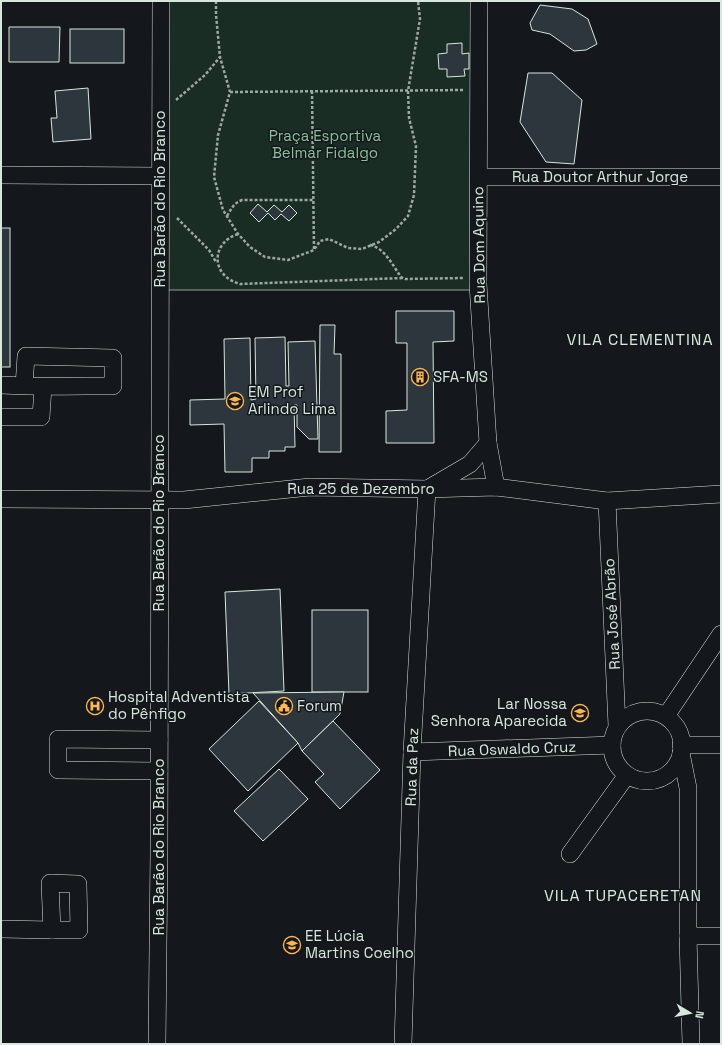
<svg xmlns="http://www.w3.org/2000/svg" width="722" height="1045" font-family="'Space Grotesk',sans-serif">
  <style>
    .green { fill: #1a2d24; stroke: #939e99 }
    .building { fill: #2c363c; stroke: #d8e6dc }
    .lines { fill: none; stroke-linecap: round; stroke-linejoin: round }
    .minor-casing { stroke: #d8e6dc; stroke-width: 18 }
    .path { stroke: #9da8a2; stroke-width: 2.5; stroke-dasharray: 3 2; stroke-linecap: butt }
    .minor { stroke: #14181c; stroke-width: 17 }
    .labels { text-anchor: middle; stroke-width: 3; stroke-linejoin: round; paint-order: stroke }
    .park-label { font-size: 15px; fill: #8ac095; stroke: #14181c }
    .street-label { font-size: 15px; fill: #d8e6dc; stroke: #14181c }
    .poi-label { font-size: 15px; fill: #d8e6dc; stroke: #14181c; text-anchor: start }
    .neighbourhood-label { font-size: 16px; letter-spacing: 1px; fill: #d8e6dc; stroke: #14181c }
  </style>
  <rect width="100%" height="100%" fill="#14181c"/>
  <!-- green -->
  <polygon class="green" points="161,1 478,1 478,290 160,290"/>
  <!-- building -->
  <g class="building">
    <polygon points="540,5 572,9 588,19 597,44 586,50 574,51 550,34 532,30 530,23"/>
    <polygon points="9,27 60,27 59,62 9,62"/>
    <rect x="70" y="29" width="54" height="34"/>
    <polygon points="462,43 462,54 469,53 469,69 464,69 465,76 447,77 447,69 439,69 438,54 447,53 447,44"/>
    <polygon points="528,73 552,73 582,100 574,164 546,162 520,122"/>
    <polygon points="88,88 91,139 53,142 51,118 57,118 55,91"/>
    <polygon points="258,204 267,212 274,205 282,212 289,205 297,213 289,221 281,214 275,220 268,213 259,222 250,213"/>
    <rect x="1" y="228" width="9" height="139"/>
    <polygon points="396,311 454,311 454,341 433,342 434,443 386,443 386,411 407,410 407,343 396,343"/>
    <polygon points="320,325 335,325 334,354 341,354 341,452 319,452"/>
    <polygon points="285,337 286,386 289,386 288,342 315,341 318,439 309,439 297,427 297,405 294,405 295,447 285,447 285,451 269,451 269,458 252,458 252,472 225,472 224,424 190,425 190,400 225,399 224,339 250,338 251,400 256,399 255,338"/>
    <polygon points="280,589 284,691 229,694 225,592"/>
    <rect x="312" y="610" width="56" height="82"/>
    <polygon points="344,692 340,714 302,751 298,743 253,693"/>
    <polygon points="259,701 298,743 248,791 209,749"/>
    <polygon points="333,721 380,770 340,809 315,782 324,774 302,751"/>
    <polygon points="279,769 308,799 263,841 234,811"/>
  </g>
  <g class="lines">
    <!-- minor casing -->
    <g class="minor-casing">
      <g id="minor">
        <polyline points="479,1 478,284 488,443 496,487"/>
        <polyline points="1,175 160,176"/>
        <polyline points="479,177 721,177"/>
        <path d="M1 385C39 387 76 386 113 386V358L26 356 24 386"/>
        <polyline points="1,417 41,417 43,387"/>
        <polyline points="429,488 470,464 488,443"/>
        <polyline points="1,499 184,500 310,487 427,489 496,487 607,501 721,494"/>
        <polyline points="607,501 617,726"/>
        <circle cx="647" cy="746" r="35"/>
        <polyline points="666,716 721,634"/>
        <polyline points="159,740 58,739 58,770 159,771"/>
        <polyline points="681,745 721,745"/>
        <polyline points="412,752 612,745"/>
        <polyline points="681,753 688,788 688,936 691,1044"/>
        <polyline points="570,854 627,775"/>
        <polygon points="50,883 78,884 79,930 52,930"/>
        <polyline points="1,929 52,930"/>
        <polyline points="688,936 721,936"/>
        <polyline points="157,1044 159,852 161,1"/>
        <polyline points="403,1044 412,752 427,489"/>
      </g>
    </g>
    <!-- path -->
    <g class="path">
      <polyline points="216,1 216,15 220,57 230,92 218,135 214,177 223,210 238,234 250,247 265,257 288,260 314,250 320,241 329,239 348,248 362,249 379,242 396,229 408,216 414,195 416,146 409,118 408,91 420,19 418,1"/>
      <polyline points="312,91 314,249"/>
      <polyline points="230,92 463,90"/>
      <polyline points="176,100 205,75 220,57"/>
      <path d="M227 216C231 209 234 203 242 200H313"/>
      <polyline points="177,218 209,250 216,262"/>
      <path d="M238 234C212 242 209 275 240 284L403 278"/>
      <path d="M370 245C385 248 393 266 401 277L405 279 464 278"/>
    </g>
    <!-- minor -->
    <use href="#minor" class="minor"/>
  </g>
  <!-- icons -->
  <defs>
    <g id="building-ring" transform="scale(0.9)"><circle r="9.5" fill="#14181c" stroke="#ffb74d" stroke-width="1.5"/><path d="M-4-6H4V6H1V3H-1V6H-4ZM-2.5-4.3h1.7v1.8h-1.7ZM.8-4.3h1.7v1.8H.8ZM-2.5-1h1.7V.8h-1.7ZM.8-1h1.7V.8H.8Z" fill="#ffb74d"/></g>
    <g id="school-ring" transform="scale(0.9)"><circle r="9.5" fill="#14181c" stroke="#ffb74d" stroke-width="1.5"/><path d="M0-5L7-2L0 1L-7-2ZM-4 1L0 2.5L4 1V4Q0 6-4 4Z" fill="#ffb74d"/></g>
    <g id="hospital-ring" transform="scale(0.9)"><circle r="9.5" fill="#14181c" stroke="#ffb74d" stroke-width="1.5"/><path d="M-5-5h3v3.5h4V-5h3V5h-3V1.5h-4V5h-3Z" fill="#ffb74d"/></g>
    <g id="civic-ring" transform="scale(0.9)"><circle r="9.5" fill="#14181c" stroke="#ffb74d" stroke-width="1.5"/><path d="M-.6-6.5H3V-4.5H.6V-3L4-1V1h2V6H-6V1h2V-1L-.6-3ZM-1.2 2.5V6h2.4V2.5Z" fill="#ffb74d"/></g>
  </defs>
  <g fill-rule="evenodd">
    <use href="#building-ring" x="420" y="377"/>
    <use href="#school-ring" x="235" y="401"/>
    <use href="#hospital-ring" x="95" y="706"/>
    <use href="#civic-ring" x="284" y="706"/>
    <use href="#school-ring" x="580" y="713"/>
    <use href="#school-ring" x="292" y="945"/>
  </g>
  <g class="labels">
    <!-- park labels -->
    <g class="park-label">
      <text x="325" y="141">Praça Esportiva<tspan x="325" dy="17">Belmar Fidalgo</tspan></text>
    </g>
    <!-- street labels -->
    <g class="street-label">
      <text x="600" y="182">Rua Doutor Arthur Jorge</text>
      <text transform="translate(160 199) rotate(-90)" y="5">Rua Barão do Rio Branco</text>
      <text transform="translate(479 245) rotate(-91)" y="5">Rua Dom Aquino</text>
      <text x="361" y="494">Rua 25 de Dezembro</text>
      <text transform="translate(159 523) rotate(-90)" y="5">Rua Barão do Rio Branco</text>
      <text transform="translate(612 614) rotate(-93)" y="5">Rua José Abrão</text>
      <text transform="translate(512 749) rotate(-2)" y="5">Rua Oswaldo Cruz</text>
      <text transform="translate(412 767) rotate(-88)" y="5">Rua da Paz</text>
      <text transform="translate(159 847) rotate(-90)" y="5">Rua Barão do Rio Branco</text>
    </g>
    <!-- poi labels -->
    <g class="poi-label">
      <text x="433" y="382">SFA-MS</text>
      <text x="248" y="397">EM Prof<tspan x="248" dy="17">Arlindo Lima</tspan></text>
      <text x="108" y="702">Hospital Adventista<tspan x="108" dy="17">do Pênfigo</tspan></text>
      <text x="567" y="709" text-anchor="end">Lar Nossa<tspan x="567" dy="17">Senhora Aparecida</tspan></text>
      <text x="297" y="711">Forum</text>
      <text x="305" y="941">EE Lúcia<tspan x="305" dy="17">Martins Coelho</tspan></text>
    </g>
    <!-- neighbourhood labels -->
    <g class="neighbourhood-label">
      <text x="640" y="345">VILA CLEMENTINA</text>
      <text x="623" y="901">VILA TUPACERETAN</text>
    </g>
  </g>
  <!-- border -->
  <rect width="722" height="1045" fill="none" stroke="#d8e6dc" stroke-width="4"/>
  <!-- north arrow -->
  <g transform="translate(690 1013) rotate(100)" stroke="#14181c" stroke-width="3" paint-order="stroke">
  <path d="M0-3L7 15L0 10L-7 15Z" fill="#d8e6dc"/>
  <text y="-6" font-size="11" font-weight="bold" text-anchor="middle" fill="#d8e6dc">N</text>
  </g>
</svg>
